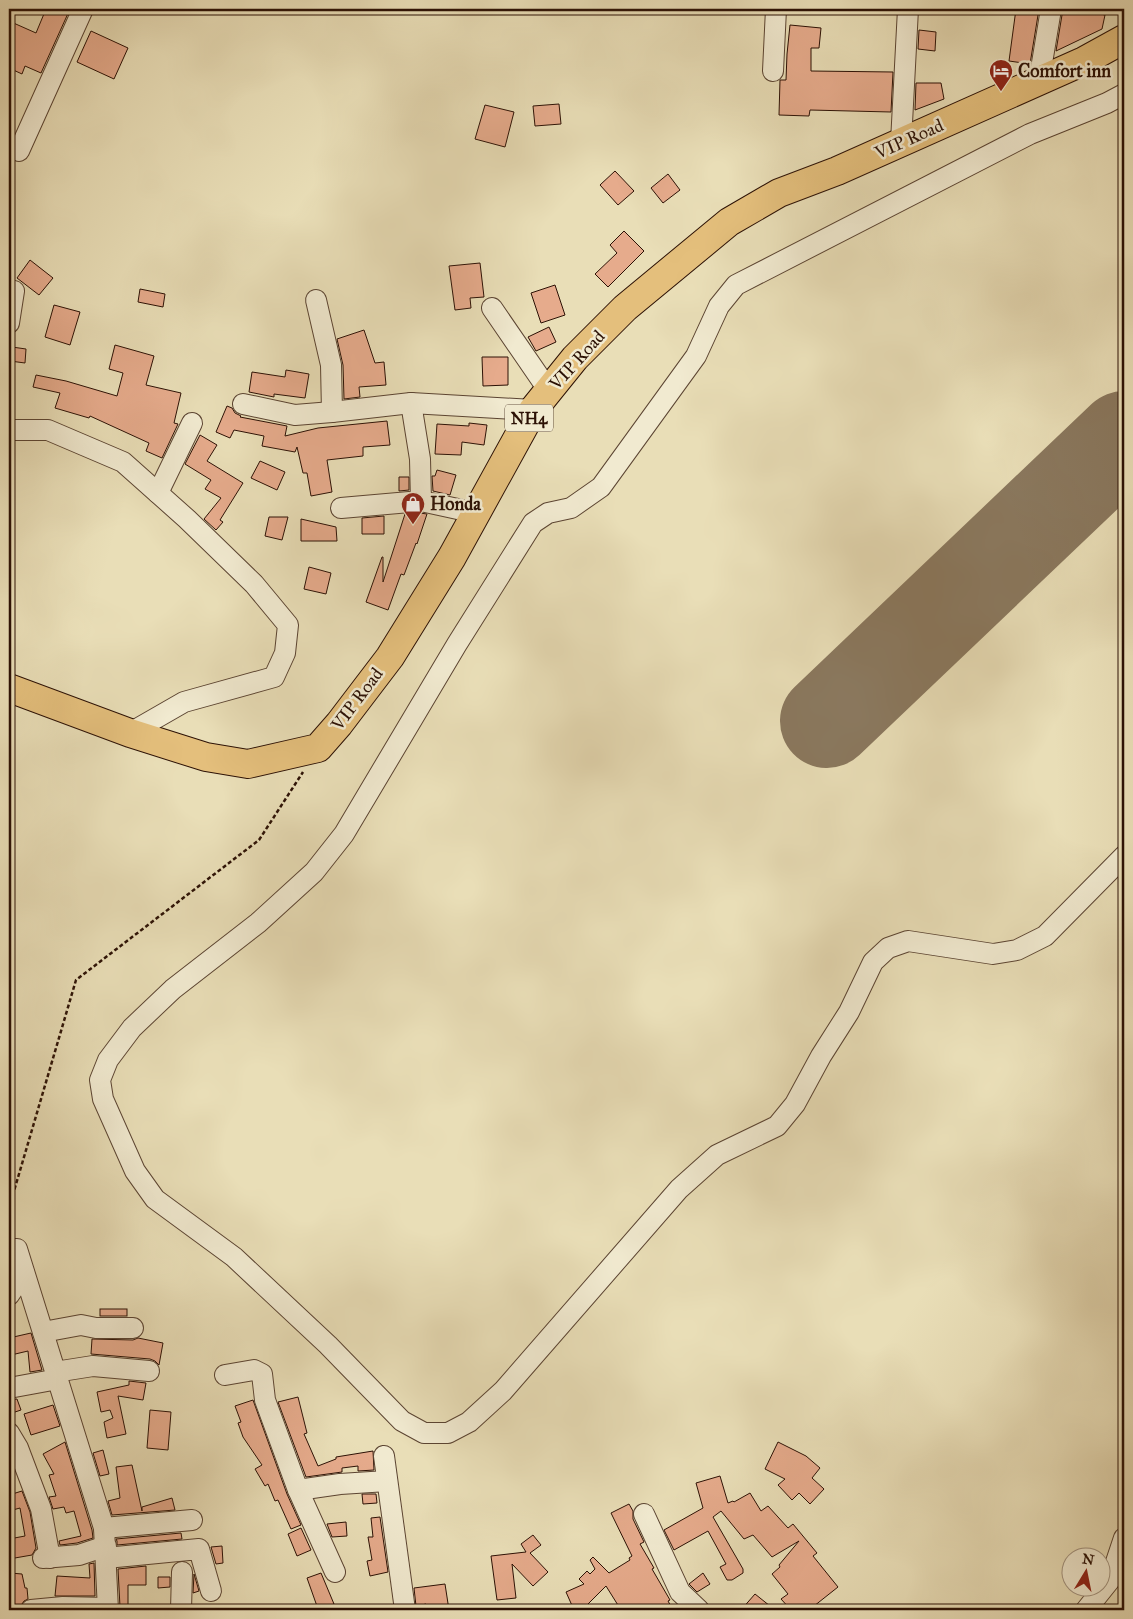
<svg xmlns="http://www.w3.org/2000/svg" width="1133" height="1619" font-family="'IM FELL Great Primer',serif">
  <style>
    .lines { fill: none; stroke-linecap: round; stroke-linejoin: round }
    .runway { stroke: #8a785e; stroke-width: 94 }
    .building { fill: #e6ab8c; stroke: #2c1105 }
    .minor-casing { stroke: #5b4432; stroke-width: 22 }
    .highway-casing { stroke: #2c1105; stroke-width: 30 }
    .path { stroke: #2c1105; stroke-width: 2.5; stroke-dasharray: 4 2.5; stroke-linecap: butt }
    .minor { stroke: #f1ead0; stroke-width: 20 }
    .highway { stroke: #e4bf7c; stroke-width: 28 }
    .labels { text-anchor: middle; stroke-width: 5; stroke-linejoin: round; paint-order: stroke }
    .shield { fill: #f1ead0; stroke: #675242; stroke-width: 1 }
    .shield-label { font-size: 16px; font-weight: bold; fill: #2c1105 }
    .poi-label { font-size: 18px; font-weight: bold; fill: #2c1105; stroke: #f1ead0; text-anchor: start }
    .street-label { font-size: 18px; fill: #2c1105; stroke: #f1ead0 }
  </style>
  <rect width="100%" height="100%" fill="#e9deb7"/>
  <filter id="stains"><feTurbulence type="fractalNoise" baseFrequency=".004" numOctaves="4"/><feColorMatrix values="0 0 0 0 .2 0 0 0 0 .09 0 0 0 0 .02 0 0 0 .5 -.17"/></filter>
  <radialGradient id="worn" r=".72"><stop offset=".6" stop-color="#630" stop-opacity="0"/><stop offset="1" stop-color="#630" stop-opacity=".3"/></radialGradient>
  <g class="lines">
    <!-- runway -->
    <polyline class="runway" points="827,721 1124,438"/>
  </g>
  <!-- building -->
  <g class="building">
    <polygon points="46,9 70,9 41,73 25,66 22,74 9,68 9,21 36,33"/>
    <polygon points="1016,9 1039,9 1030,64 1009,61"/>
    <polygon points="1063,9 1101,9 1100,14 1105,15 1102,29 1056,51"/>
    <polygon points="790,25 821,28 819,48 811,48 811,71 893,72 891,112 810,110 809,116 779,115 780,80 786,80 787,54"/>
    <polygon points="919,30 936,32 935,51 918,49"/>
    <polygon points="91,31 128,48 114,79 77,62"/>
    <polygon points="916,83 941,83 944,99 915,110"/>
    <polygon points="559,104 561,124 535,126 533,106"/>
    <polygon points="485,105 514,112 505,147 475,139"/>
    <polygon points="615,171 634,191 618,205 600,185"/>
    <polygon points="668,174 680,190 663,203 651,188"/>
    <polygon points="624,231 644,251 608,287 595,274 617,253 610,245"/>
    <polygon points="30,260 53,278 39,295 17,278"/>
    <polygon points="480,263 484,297 470,298 471,308 455,310 449,266"/>
    <polygon points="555,285 565,315 541,323 531,293"/>
    <polygon points="140,289 165,294 163,307 138,302"/>
    <polygon points="54,305 80,312 70,345 45,337"/>
    <polygon points="549,327 556,342 536,351 528,337"/>
    <polygon points="364,330 375,363 384,362 386,385 359,387 360,397 344,399 343,365 337,339"/>
    <polygon points="115,345 154,356 146,385 181,393 174,423 178,424 162,458 146,451 149,443 90,416 89,418 55,408 60,393 33,387 36,375 66,381 117,396 123,373 109,369"/>
    <polygon points="12,347 26,349 25,363 10,361"/>
    <polygon points="482,357 508,357 508,385 483,386"/>
    <polygon points="286,370 309,374 305,398 274,394 274,397 249,392 252,372 285,377"/>
    <polygon points="227,406 232,408 235,413 241,416 240,417 287,426 285,436 318,428 387,421 390,445 363,447 363,456 327,460 332,492 311,496 307,473 303,473 297,447 295,452 262,446 264,436 234,430 230,438 216,432"/>
    <polygon points="469,423 487,425 484,445 462,442 461,455 435,454 437,424 469,426"/>
    <polygon points="200,435 217,445 207,461 243,483 220,520 223,522 216,530 204,519 221,498 205,489 211,480 185,464"/>
    <polygon points="260,461 285,472 277,490 251,478"/>
    <polygon points="437,470 456,475 450,495 433,491 432,476 435,476"/>
    <polygon points="399,477 409,477 409,490 399,491"/>
    <polygon points="420,513 427,514 417,544 416,543 404,575 401,574 388,610 366,602 382,557 383,557 383,582 405,514"/>
    <polygon points="384,516 384,534 362,534 362,518"/>
    <polygon points="269,517 288,517 282,540 265,536"/>
    <polygon points="301,519 336,527 337,541 301,541"/>
    <polygon points="309,567 331,573 326,594 304,589"/>
    <rect x="100" y="1309" width="27" height="7"/>
    <polygon points="31,1333 42,1370 30,1372 28,1351 11,1355 9,1338"/>
    <polygon points="138,1338 163,1343 159,1365 155,1361 150,1359 91,1354 92,1339 133,1340"/>
    <polygon points="129,1381 146,1383 143,1400 118,1396 126,1434 107,1438 104,1422 113,1418 110,1410 101,1412 97,1392 129,1385"/>
    <polygon points="298,1397 307,1433 304,1434 318,1466 336,1459 336,1457 373,1451 374,1470 358,1471 358,1466 342,1468 342,1472 306,1477 278,1402"/>
    <polygon points="17,1399 21,1410 9,1414 9,1400"/>
    <polygon points="253,1400 287,1494 301,1525 291,1529 278,1500 275,1501 268,1484 265,1486 255,1469 262,1465 243,1437 238,1423 241,1422 235,1406"/>
    <polygon points="53,1405 60,1426 31,1435 24,1414"/>
    <polygon points="150,1410 171,1412 168,1450 147,1448"/>
    <polygon points="65,1442 92,1530 93,1538 77,1543 60,1545 59,1541 81,1536 74,1511 66,1513 64,1507 53,1509 49,1497 56,1496 49,1475 54,1474 43,1454"/>
    <polygon points="778,1442 806,1456 820,1468 812,1478 824,1489 810,1504 799,1493 792,1500 778,1485 785,1479 765,1469"/>
    <polygon points="103,1450 109,1474 100,1476 93,1453"/>
    <polygon points="132,1465 142,1511 142,1507 172,1498 175,1510 112,1515 108,1501 120,1498 116,1467"/>
    <polygon points="720,1476 728,1503 733,1501 734,1502 750,1493 761,1511 768,1506 788,1528 793,1524 817,1553 813,1556 838,1587 809,1610 791,1610 781,1599 788,1594 772,1574 780,1567 779,1565 799,1541 772,1557 753,1535 744,1539 721,1511 713,1517 743,1569 743,1573 732,1580 727,1580 720,1567 726,1564 708,1531 674,1550 664,1530 703,1508 696,1483"/>
    <polygon points="22,1491 30,1512 36,1548 32,1555 9,1559 9,1539 25,1536 20,1508 9,1511 9,1495"/>
    <polygon points="362,1494 376,1494 377,1503 363,1504"/>
    <polygon points="629,1504 633,1511 633,1519 644,1542 640,1544 654,1568 652,1569 670,1600 668,1601 673,1610 621,1610 606,1586 588,1604 591,1610 574,1610 566,1592 584,1584 579,1579 587,1571 590,1574 595,1569 590,1560 593,1557 609,1573 630,1560 629,1558 632,1556 611,1513"/>
    <polygon points="380,1517 388,1572 370,1576 367,1561 372,1560 368,1537 373,1537 371,1518"/>
    <polygon points="346,1522 347,1536 332,1537 327,1524"/>
    <polygon points="301,1528 311,1550 297,1556 288,1534"/>
    <polygon points="181,1533 182,1539 117,1545 117,1541 116,1539"/>
    <polygon points="533,1535 541,1545 530,1553 548,1572 533,1586 512,1564 516,1598 497,1600 491,1556 526,1552 521,1544"/>
    <polygon points="222,1546 223,1563 216,1564 211,1547"/>
    <polygon points="94,1563 95,1596 55,1596 57,1576 90,1578 89,1564"/>
    <polygon points="146,1566 146,1585 128,1585 128,1607 120,1607 118,1569"/>
    <polygon points="10,1573 22,1574 25,1588 27,1588 28,1599 24,1601 20,1607 13,1607"/>
    <polygon points="321,1573 334,1604 318,1609 307,1578"/>
    <polygon points="703,1573 710,1584 697,1592 689,1584"/>
    <polygon points="194,1574 199,1591 193,1593"/>
    <polygon points="158,1577 170,1577 170,1587 158,1588"/>
    <polygon points="445,1584 449,1610 426,1610 426,1604 416,1606 414,1588"/>
    <polygon points="755,1594 775,1610 741,1610"/>
  </g>
  <g class="lines">
    <!-- minor casing -->
    <g class="minor-casing">
      <g id="minor">
        <polyline points="773,71 776,9"/>
        <polyline points="1039,81 1051,9"/>
        <polyline points="1124,94 1107,103 1030,134 736,285 719,306 696,356 601,487 571,508 548,513 533,523 457,644 344,834 314,872 258,923 173,989 132,1028 108,1060 100,1080 103,1099 135,1171 155,1199 234,1257 328,1345 402,1421 424,1433 448,1433 469,1422 503,1391 679,1189 717,1155 777,1126 795,1104 821,1056 849,1012 873,962 888,948 908,941 993,954 1017,950 1045,936 1124,856"/>
        <polyline points="901,142 908,9"/>
        <polyline points="19,151 83,9"/>
        <polyline points="316,300 331,365 332,412"/>
        <polyline points="492,308 549,391"/>
        <polyline points="9,323 14,291"/>
        <polyline points="411,403 420,459 421,501"/>
        <polyline points="243,404 295,415 332,412 411,403 533,410"/>
        <polyline points="9,430 48,430 123,462 187,519 254,584 288,625 285,653 274,677 184,702 130,733"/>
        <polyline points="158,493 192,423"/>
        <polyline points="341,508 421,501 476,513"/>
        <polyline points="9,1249 17,1249 104,1528 108,1610"/>
        <polyline points="9,1295 24,1273"/>
        <polyline points="43,1332 81,1325 96,1328 133,1328"/>
        <polyline points="55,1372 93,1366 149,1371"/>
        <polyline points="225,1375 254,1370 262,1374 265,1400 298,1490 335,1572"/>
        <polyline points="9,1388 58,1379"/>
        <polyline points="9,1433 18,1448 41,1509 50,1558"/>
        <polyline points="384,1456 405,1610"/>
        <polyline points="298,1490 340,1484 387,1481"/>
        <polyline points="644,1514 680,1592 699,1610"/>
        <polyline points="104,1528 192,1520"/>
        <polyline points="43,1558 79,1555 106,1546"/>
        <polyline points="106,1558 199,1549 211,1591"/>
        <polyline points="31,1610 63,1607 108,1608"/>
        <polyline points="181,1610 182,1572"/>
        <polyline points="1086,1610 1110,1580 1124,1538"/>
      </g>
    </g>
    <!-- highway casing -->
    <g class="highway-casing">
      <polyline id="highway" points="9,688 130,733 206,757 248,764 318,748 339,724 390,657 452,557 533,410 575,358 625,308 729,222 779,193 837,171 1039,81 1084,61 1124,39"/>
    </g>
    <!-- path -->
    <polyline class="path" points="9,1208 76,980 259,840 303,772"/>
    <!-- minor -->
    <use href="#minor" class="minor"/>
    <!-- highway -->
    <use href="#highway" class="highway"/>
  </g>
  <!-- icons -->
  <defs>
    <g id="hotel-pin" transform="scale(1.25)"><path d="M0 17L-7.5 6A9.5 9.5 0 1 1 7.5 6Z" fill="#8f2418" stroke="#f1ead0"/><path d="M-6-4.5h1.5V1H6V5H4.5V3h-9V5H-6ZM-4 0a1.8 1.8 0 1 1 3.6 0ZM.5 0V-2.5h3Q6-2.5 6 0Z" fill="#fff"/></g>
    <g id="shop-pin" transform="scale(1.25)"><path d="M0 17L-7.5 6A9.5 9.5 0 1 1 7.5 6Z" fill="#8f2418" stroke="#f1ead0"/><path d="M-5-2.5h2.3a2.7 3.5 0 0 1 5.4 0H5L5.5 6h-11ZM-1.5-2.5h3a1.5 2.3 0 0 0-3 0Z" fill="#fff"/></g>
  </defs>
  <g fill-rule="evenodd">
    <use href="#hotel-pin" x="1001" y="71"/>
    <use href="#shop-pin" x="413" y="504"/>
  </g>
  <g class="labels">
    <!-- shield labels -->
    <rect class="shield" x="505" y="404.5" width="48" height="27" rx="4"/>
    <g class="shield-label">
      <text x="529" y="424">NH4</text>
    </g>
    <!-- poi labels -->
    <g class="poi-label">
      <text x="1018" y="77">Comfort inn</text>
      <text x="430" y="510">Honda</text>
    </g>
    <!-- street labels -->
    <g class="street-label">
      <text transform="translate(909 139) rotate(-24)" y="6">VIP Road</text>
      <text transform="translate(577 360) rotate(-48)" y="6">VIP Road</text>
      <text transform="translate(357 699) rotate(-53)" y="6">VIP Road</text>
    </g>
  </g>
  <!-- margin -->
  <rect width="1133" height="1619" fill="none" stroke="#e9deb7" stroke-width="30"/>
  <rect x="10" y="10" width="1113" height="1599" fill="none" stroke="#2c1105" stroke-width="2.5"/>
  <rect x="15" y="15" width="1103" height="1589" fill="none" stroke="#2c1105"/>
  <!-- north arrow -->
  <g transform="translate(1086 1572) rotate(10)"><circle r="24" fill="#f1ead0" stroke="#a2937f"/>
  <path d="M0-4L9 19L0 12L-9 19Z" fill="#8f2418"/>
  <text y="-8" font-size="14" font-weight="bold" text-anchor="middle" fill="#2c1105">N</text>
  </g>
  <rect width="100%" height="100%" filter="url(#stains)"/>
  <rect width="100%" height="100%" fill="url(#worn)"/>
</svg>
